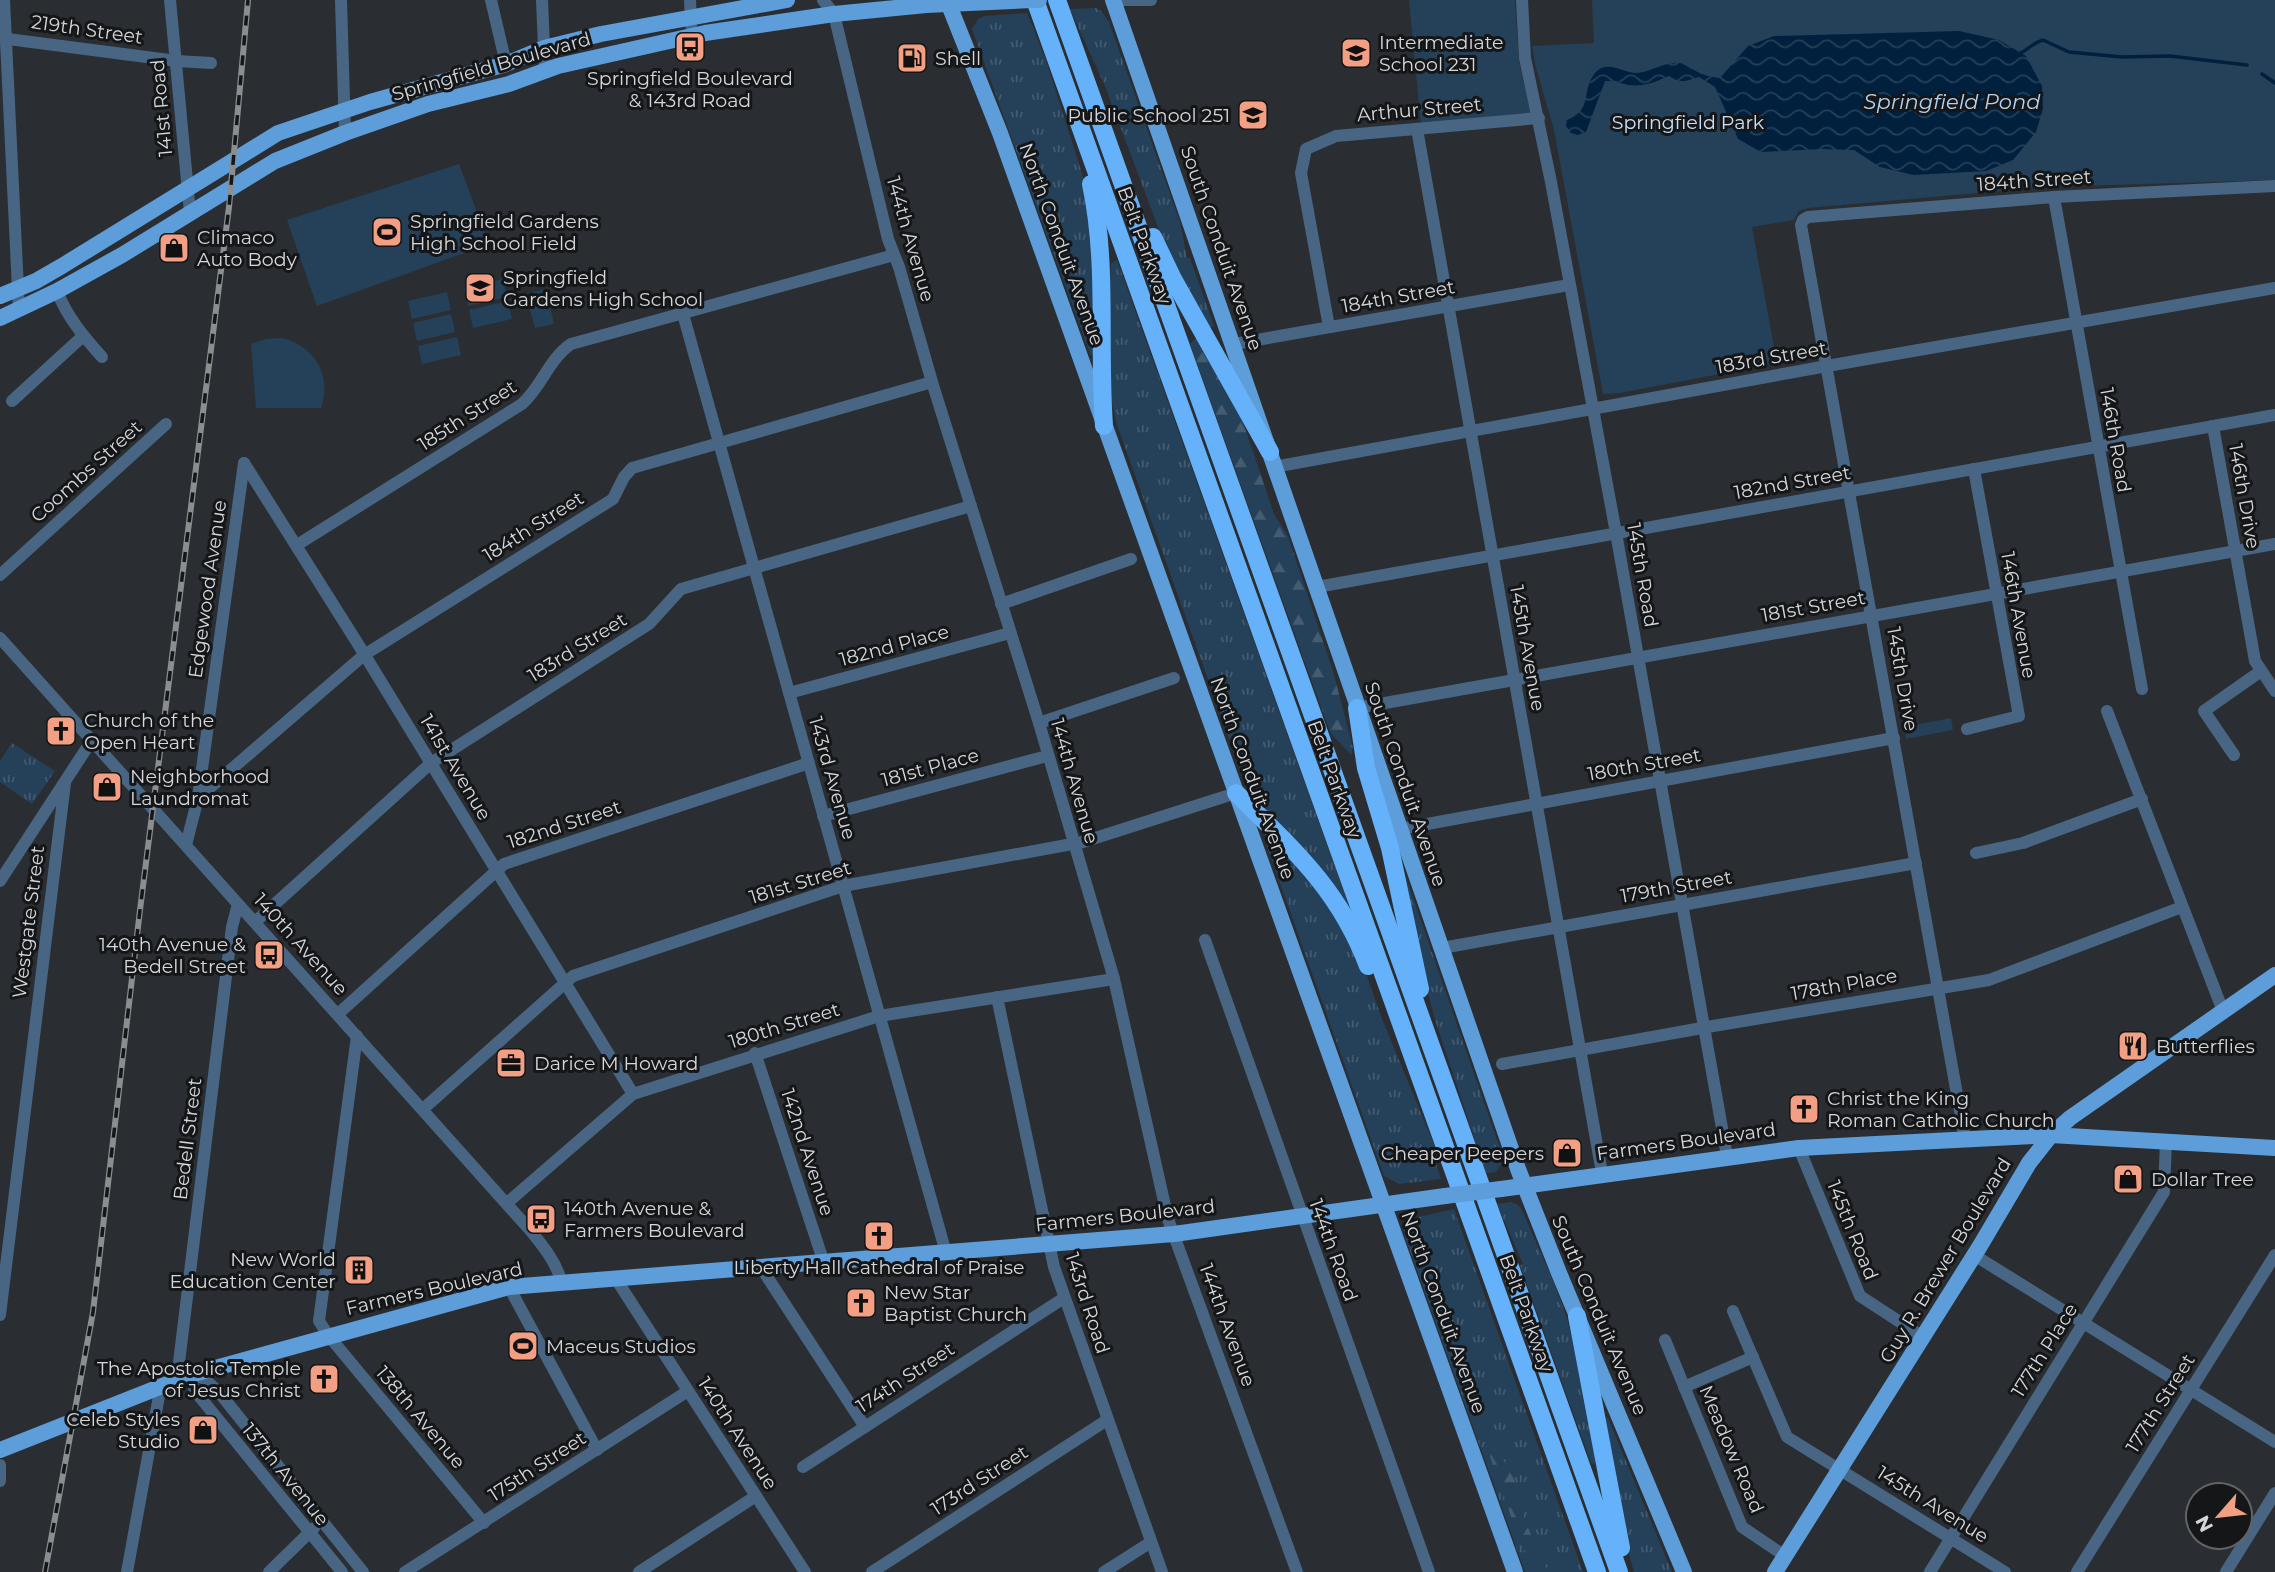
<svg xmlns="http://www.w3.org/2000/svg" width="2275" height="1572" font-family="Montserrat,sans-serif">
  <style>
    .grass { fill: url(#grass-tufts) }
    .forest { fill: url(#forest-firs) }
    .green { fill: #254059 }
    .water { fill: url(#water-waves) }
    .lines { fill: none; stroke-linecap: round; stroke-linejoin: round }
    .stream { stroke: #00203e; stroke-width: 3.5 }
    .minor { stroke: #486683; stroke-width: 12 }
    .major { stroke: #5d9dd9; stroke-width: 16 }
    .highway { stroke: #65b2fa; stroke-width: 18 }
    .rail-casing { stroke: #8b8e91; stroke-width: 6 }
    .rail { stroke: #151618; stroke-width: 3.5; stroke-dasharray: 10; stroke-linecap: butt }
    .major-bridge { stroke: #5d9dd9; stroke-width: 16 }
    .labels { text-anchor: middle; stroke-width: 6; stroke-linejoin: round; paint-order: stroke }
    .street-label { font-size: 19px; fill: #d5d7da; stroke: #151618 }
    .poi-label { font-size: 19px; fill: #d5d7da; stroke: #151618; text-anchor: start }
    .park-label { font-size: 19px; fill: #c9e0f7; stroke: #151618 }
    .water-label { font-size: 21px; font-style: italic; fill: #b0d2f4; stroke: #151618 }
  </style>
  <defs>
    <pattern id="grass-tufts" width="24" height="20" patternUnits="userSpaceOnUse" patternTransform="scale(1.75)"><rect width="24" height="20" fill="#254059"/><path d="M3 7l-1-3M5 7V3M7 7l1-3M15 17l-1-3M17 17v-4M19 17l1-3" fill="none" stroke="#445b70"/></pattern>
    <pattern id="forest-firs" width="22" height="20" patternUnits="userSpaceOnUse" patternTransform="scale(1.75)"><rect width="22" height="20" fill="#254059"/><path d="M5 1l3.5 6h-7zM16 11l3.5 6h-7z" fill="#445b70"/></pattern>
    <pattern id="water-waves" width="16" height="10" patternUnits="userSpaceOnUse" patternTransform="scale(1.75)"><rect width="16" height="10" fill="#00203e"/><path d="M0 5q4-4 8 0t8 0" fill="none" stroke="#244059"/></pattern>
  </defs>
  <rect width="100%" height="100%" fill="#2a2e32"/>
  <!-- grass -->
  <g class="grass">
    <polygon points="1096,8 1101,11 1109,22 1180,222 1187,258 1190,258 1214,326 1208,328 1164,243 1105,86 1070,9"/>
    <polygon points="1027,13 1046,60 1085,183 1095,224 1093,354 1091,356 972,29 978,19 984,16"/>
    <polygon points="1117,260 1350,909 1347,910 1254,800 1242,774 1117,425 1105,374 1111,263"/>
    <polygon points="12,743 55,771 32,804 0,782 0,761"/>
    <polygon points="1272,837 1318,884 1361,959 1382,1019 1435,1147 1431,1149 1441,1179 1399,1184 1384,1176 1265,841"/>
    <polygon points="1402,866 1503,1157 1502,1163 1496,1172 1486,1173 1436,1023 1418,956"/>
    <path d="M1511 1202 1518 1205 1522 1210C1538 1249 1570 1310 1574 1351H1579L1596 1458 1594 1465 1591 1463 1520 1265 1523 1264 1497 1204Z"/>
    <polygon points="1454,1209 1583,1572 1525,1572 1405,1237 1404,1230 1410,1219"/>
    <polygon points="1605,1417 1608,1418 1672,1572 1634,1572 1620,1520"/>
  </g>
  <!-- forest -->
  <g class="forest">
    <polygon points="1195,339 1198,339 1212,356 1244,425 1274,514 1288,536 1333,671 1353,748 1351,755 1330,732 1190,344"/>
    <polygon points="1488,1432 1515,1481 1524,1519 1548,1572 1539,1572 1521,1545 1484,1439"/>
  </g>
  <!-- green -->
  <g class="green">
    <polygon points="1409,0 1515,0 1519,62 1531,113 1421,125"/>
    <polygon points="1592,0 2275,0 2275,180 2044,187 1808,208 1799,211 1794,220 1752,227 1777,363 1620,393 1603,394 1554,130 1535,64 1532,46 1594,43"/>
    <polygon points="459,164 489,244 317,306 287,220"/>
    <polygon points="503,279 507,297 468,306 464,288"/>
    <polygon points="546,289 554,324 535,328 526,294"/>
    <polygon points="447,292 451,310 412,319 408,301"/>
    <polygon points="508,301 512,319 473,328 469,310"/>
    <polygon points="451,314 455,332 417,341 413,323"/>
    <polygon points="457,337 461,355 422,364 418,346"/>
    <path d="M282 338C315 346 332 376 321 408H256L251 344 266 339Z"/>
    <polygon points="1951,718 1953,730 1906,739 1904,727"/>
  </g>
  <!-- water -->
  <path class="water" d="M1959 31 1999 40 2026 56 2042 86 2043 109 2036 132 2013 160 1986 171 1913 175 1880 167 1854 150 1821 149 1761 152 1738 139 1715 87 1699 77C1686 81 1681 84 1669 76 1656 82 1643 87 1628 85 1620 83 1614 81 1605 81L1586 132 1578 135 1571 133 1566 126 1567 120C1593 109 1581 94 1593 76 1605 57 1622 73 1637 73 1652 72 1665 61 1680 63 1685 64 1689 68 1694 70 1702 75 1710 77 1720 78L1748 46 1774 36Z"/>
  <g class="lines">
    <!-- stream -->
    <g class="stream">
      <path d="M2017 54C2025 53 2032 43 2043 40L2069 52 2122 57 2170 56 2247 65"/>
      <polyline points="2262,74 2275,83"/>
    </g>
    <!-- minor -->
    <g class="minor">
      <polyline points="4,0 19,310"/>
      <polyline points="170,0 190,213"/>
      <polyline points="341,0 345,133"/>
      <polyline points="491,0 506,64"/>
      <polyline points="542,0 545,70"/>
      <polyline points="690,0 691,25"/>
      <polyline points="823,0 834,14 888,239 899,267 932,382 1039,723 1114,979 1168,1219 1297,1572"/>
      <polyline points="1120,0 1151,0"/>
      <polyline points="1522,0 1525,58 1551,182 1616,533 1727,1156"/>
      <polyline points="0,38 177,61 211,63"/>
      <polyline points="1417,129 1602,1173"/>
      <polyline points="2054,197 2142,689"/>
      <path d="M57 291C67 317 84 337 102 357"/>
      <polyline points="683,314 946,1253"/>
      <polyline points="1329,327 1301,173 1306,149 1336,136 1539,118"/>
      <polyline points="1234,344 1569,285"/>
      <polyline points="12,401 83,336"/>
      <polyline points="2213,426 2255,661 2275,691"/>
      <polyline points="244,463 358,644 633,1094"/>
      <polyline points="1274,467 1827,366 2275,288"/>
      <path d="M297 545 522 404C542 386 549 359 571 344L894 255"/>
      <polyline points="0,575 166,424"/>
      <polyline points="1317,587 2275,415"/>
      <polyline points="1001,604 1131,559"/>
      <path d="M0 638 530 1230C544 1247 556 1262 562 1283"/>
      <polyline points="789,693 1010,633"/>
      <polyline points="1357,708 2275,544"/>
      <polyline points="2107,711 2223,1011"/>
      <polyline points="1039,723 1174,678"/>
      <polyline points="1967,729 2019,716 1974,469"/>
      <polyline points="2234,755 2204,711 2261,671"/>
      <polyline points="198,798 364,655 613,499 624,477 632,468 932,382"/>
      <polyline points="823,816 1047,756"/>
      <polyline points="1400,829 1894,738"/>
      <polyline points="186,845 198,798 244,463"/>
      <polyline points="1976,853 2023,843 2142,799"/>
      <polyline points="0,881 92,740"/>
      <polyline points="255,922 431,763 649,624 681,589 971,506"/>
      <polyline points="1205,940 1429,1572"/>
      <polyline points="1442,948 1916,863"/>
      <polyline points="997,997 1054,1267 1162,1572"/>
      <polyline points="338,1014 504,864 809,763"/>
      <polyline points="357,1036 319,1321 328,1335 484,1523"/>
      <polyline points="755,1053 824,1263"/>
      <polyline points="1502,1064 1713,1026 1989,980 2182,907"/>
      <polyline points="423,1109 573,976 843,886 1083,842 1236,793"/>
      <polyline points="1965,1139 1801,225 1803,220 1808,217 2054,197 2275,186"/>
      <polyline points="1799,1148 1860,1296 1923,1337"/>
      <polyline points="507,1203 633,1094 879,1016 1114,979"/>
      <polyline points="1974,1255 2275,1442"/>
      <polyline points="762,1269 865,1427"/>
      <polyline points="616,1279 805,1572"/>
      <polyline points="509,1287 597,1450"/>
      <polyline points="1733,1311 1787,1437 2005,1572"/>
      <polyline points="0,1315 65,783"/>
      <polyline points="1665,1340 1742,1527 1785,1556"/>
      <polyline points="190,1375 203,1378 218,1391 363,1572"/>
      <polyline points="190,1375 195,1391 342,1572"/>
      <polyline points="177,1379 232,927 238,904"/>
      <polyline points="1684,1387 1753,1357"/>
      <polyline points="0,1465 0,1481"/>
      <polyline points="803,1467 1064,1298"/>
      <polyline points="127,1572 161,1385"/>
      <polyline points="269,1572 314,1528"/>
      <polyline points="405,1572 688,1391"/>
      <polyline points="639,1572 756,1496"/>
      <polyline points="872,1572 1107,1420"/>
      <polyline points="1104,1572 1151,1542"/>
      <polyline points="1930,1572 2164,1192 2166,1141"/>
      <polyline points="2077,1572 2275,1255"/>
      <polyline points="2226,1572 2275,1493"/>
    </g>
    <!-- major -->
    <g class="major">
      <polyline points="947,0 1000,133 1515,1572"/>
      <polyline points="1113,0 1518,1169 1559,1273 1684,1572"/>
      <polyline points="0,296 36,281 62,266 278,133 370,102 506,64 544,48 601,34 787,0"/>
      <polyline points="0,318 57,291 122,255 275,161 345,133 428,104 509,84 558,66 705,33 834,14 926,5 1032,0"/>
      <polyline points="1501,1189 1799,1148 2051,1135 2275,1148"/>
      <polyline points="0,1450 190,1375 509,1287 1174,1234 1445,1196"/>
      <polyline points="1775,1572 1980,1246 2029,1163 2051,1135 2070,1118 2275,975"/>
    </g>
    <!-- highway -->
    <g class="highway">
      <polyline points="1035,0 1597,1572"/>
      <polyline points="1057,0 1619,1572"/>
      <path d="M1091 184C1108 265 1098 343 1104 426"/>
      <polyline points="1153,237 1173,279 1270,452"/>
      <polyline points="1357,708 1366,768 1390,848 1420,989"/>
      <path d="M1236 793C1293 849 1339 889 1368 966"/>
      <polyline points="1577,1316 1621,1548"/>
    </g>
    <!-- rail casing -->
    <g class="rail-casing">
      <polyline id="rail" points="45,1572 93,1312 140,910 229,207 248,0"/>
    </g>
    <!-- rail -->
    <use href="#rail" class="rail"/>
    <!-- major-bridge -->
    <g class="major-bridge">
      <polyline points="1032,0 1039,0"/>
      <polyline points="1445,1196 1501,1189"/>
    </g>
  </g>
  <!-- icons -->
  <defs>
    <g id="bus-square" transform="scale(1.575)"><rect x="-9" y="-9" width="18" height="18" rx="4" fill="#f39f84" stroke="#151618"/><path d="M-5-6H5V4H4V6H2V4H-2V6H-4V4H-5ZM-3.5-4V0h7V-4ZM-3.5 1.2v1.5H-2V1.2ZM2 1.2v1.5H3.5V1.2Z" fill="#111"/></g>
    <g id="school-square" transform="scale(1.575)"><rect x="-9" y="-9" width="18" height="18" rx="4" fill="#f39f84" stroke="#151618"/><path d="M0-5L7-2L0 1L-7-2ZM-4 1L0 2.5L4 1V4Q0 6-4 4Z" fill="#111"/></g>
    <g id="fuel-square" transform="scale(1.575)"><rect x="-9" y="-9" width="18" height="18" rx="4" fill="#f39f84" stroke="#151618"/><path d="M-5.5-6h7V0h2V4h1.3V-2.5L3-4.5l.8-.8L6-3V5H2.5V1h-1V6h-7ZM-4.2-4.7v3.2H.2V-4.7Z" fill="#111"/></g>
    <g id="stadium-square" transform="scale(1.575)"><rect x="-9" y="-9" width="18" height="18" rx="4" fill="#f39f84" stroke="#151618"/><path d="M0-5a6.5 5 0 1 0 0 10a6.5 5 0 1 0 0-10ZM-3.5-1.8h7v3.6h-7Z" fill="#111"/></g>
    <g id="shop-square" transform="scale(1.575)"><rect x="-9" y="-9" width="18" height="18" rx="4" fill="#f39f84" stroke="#151618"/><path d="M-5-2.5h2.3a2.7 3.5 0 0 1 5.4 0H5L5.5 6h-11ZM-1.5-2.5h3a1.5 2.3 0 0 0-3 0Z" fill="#111"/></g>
    <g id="church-square" transform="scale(1.575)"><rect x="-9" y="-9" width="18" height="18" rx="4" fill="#f39f84" stroke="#151618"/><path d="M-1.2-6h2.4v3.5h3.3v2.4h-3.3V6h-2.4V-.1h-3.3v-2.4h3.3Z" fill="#111"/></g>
    <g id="restaurant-square" transform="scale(1.575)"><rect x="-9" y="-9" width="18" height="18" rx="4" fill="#f39f84" stroke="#151618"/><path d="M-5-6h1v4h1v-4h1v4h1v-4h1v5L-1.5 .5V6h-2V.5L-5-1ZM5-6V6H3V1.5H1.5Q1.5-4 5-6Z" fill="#111"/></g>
    <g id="office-square" transform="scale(1.575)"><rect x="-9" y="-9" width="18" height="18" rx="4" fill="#f39f84" stroke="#151618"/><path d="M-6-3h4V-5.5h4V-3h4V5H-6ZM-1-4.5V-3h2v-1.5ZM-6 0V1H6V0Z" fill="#111"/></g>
    <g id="building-square" transform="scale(1.575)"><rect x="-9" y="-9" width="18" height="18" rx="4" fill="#f39f84" stroke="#151618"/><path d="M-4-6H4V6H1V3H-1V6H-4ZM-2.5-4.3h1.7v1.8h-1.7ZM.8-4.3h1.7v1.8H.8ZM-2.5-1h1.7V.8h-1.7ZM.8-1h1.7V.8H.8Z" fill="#111"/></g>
  </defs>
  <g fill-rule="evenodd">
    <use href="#bus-square" x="690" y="47"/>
    <use href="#school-square" x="1356" y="53"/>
    <use href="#fuel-square" x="912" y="58"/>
    <use href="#school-square" x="1253" y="115"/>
    <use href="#stadium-square" x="387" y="232"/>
    <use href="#shop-square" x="174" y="248"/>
    <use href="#school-square" x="480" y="288"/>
    <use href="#church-square" x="61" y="731"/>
    <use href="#shop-square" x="107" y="787"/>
    <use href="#bus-square" x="269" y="955"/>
    <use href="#restaurant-square" x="2133" y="1046"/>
    <use href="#office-square" x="511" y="1063"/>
    <use href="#church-square" x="1804" y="1109"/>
    <use href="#shop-square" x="1567" y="1153"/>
    <use href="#shop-square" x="2128" y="1179"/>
    <use href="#bus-square" x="541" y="1219"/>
    <use href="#church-square" x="879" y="1236"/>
    <use href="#building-square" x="359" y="1270"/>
    <use href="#church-square" x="861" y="1303"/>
    <use href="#stadium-square" x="523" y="1346"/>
    <use href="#church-square" x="324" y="1379"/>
    <use href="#shop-square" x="203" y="1430"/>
  </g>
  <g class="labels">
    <!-- street labels -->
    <g class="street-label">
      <text transform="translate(87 29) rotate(8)" y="7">219th Street</text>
      <text transform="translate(491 66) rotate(-16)" y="7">Springfield Boulevard</text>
      <text transform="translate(161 108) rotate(-95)" y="7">141st Road</text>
      <text transform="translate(1419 109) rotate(-5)" y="7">Arthur Street</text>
      <text transform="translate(2034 180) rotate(-4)" y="7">184th Street</text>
      <text transform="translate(911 239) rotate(74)" y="7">144th Avenue</text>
      <text transform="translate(1062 244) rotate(70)" y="7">North Conduit Avenue</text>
      <text transform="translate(1145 245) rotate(70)" y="7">Belt Parkway</text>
      <text transform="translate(1222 248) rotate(71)" y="7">South Conduit Avenue</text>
      <text transform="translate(1398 296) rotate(-10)" y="7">184th Street</text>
      <text transform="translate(1771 357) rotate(-10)" y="7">183rd Street</text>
      <text transform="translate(467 415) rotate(-33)" y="7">185th Street</text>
      <text transform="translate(2116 440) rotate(80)" y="7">146th Road</text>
      <text transform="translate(86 471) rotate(-42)" y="7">Coombs Street</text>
      <text transform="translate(1792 482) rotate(-10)" y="7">182nd Street</text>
      <text transform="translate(2245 496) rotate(80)" y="7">146th Drive</text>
      <text transform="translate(533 526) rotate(-32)" y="7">184th Street</text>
      <text transform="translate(1643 575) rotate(80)" y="7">145th Road</text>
      <text transform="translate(207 589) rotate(-82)" y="7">Edgewood Avenue</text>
      <text transform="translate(1813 606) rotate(-10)" y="7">181st Street</text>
      <text transform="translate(2019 615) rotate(80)" y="7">146th Avenue</text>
      <text transform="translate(894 645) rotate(-15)" y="7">182nd Place</text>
      <text transform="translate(577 647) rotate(-32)" y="7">183rd Street</text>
      <text transform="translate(1528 648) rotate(80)" y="7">145th Avenue</text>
      <text transform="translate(1903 679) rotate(80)" y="7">145th Drive</text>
      <text transform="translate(1644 764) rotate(-10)" y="7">180th Street</text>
      <text transform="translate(456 767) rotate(59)" y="7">141st Avenue</text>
      <text transform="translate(930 767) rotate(-15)" y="7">181st Place</text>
      <text transform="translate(833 778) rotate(74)" y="7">143rd Avenue</text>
      <text transform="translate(1253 778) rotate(70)" y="7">North Conduit Avenue</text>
      <text transform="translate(1335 779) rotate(70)" y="7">Belt Parkway</text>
      <text transform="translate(1075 781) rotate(74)" y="7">144th Avenue</text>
      <text transform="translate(1406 784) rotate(71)" y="7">South Conduit Avenue</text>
      <text transform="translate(564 824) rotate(-18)" y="7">182nd Street</text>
      <text transform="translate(800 882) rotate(-17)" y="7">181st Street</text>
      <text transform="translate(1676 886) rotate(-10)" y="7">179th Street</text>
      <text transform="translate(28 922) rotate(-83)" y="7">Westgate Street</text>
      <text transform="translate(301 944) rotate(48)" y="7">140th Avenue</text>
      <text transform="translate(1844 984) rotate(-10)" y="7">178th Place</text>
      <text transform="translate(784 1025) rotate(-17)" y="7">180th Street</text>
      <text transform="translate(187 1139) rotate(-83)" y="7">Bedell Street</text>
      <text transform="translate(1686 1141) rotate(-8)" y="7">Farmers Boulevard</text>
      <text transform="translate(808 1152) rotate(72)" y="7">142nd Avenue</text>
      <text transform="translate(1125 1215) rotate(-6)" y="7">Farmers Boulevard</text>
      <text transform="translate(1853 1230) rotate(68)" y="7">145th Road</text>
      <text transform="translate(1334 1250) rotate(70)" y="7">144th Road</text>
      <text transform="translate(1945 1260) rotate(-59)" y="7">Guy R. Brewer Boulevard</text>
      <text transform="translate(434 1288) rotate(-13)" y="7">Farmers Boulevard</text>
      <text transform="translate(1088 1303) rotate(72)" y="7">143rd Road</text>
      <text transform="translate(1444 1312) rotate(70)" y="7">North Conduit Avenue</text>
      <text transform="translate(1527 1313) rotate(70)" y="7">Belt Parkway</text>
      <text transform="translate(1600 1315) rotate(67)" y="7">South Conduit Avenue</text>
      <text transform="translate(1228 1325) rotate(70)" y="7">144th Avenue</text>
      <text transform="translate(2044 1350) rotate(-58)" y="7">177th Place</text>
      <text transform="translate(905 1377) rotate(-33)" y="7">174th Street</text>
      <text transform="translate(2160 1403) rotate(-58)" y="7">177th Street</text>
      <text transform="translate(421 1417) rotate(50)" y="7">138th Avenue</text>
      <text transform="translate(738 1433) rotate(57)" y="7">140th Avenue</text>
      <text transform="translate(1732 1449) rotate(67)" y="7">Meadow Road</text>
      <text transform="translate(537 1466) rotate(-33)" y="7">175th Street</text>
      <text transform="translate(286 1474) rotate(51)" y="7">137th Avenue</text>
      <text transform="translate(979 1480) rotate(-33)" y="7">173rd Street</text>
      <text transform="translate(1933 1504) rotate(32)" y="7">145th Avenue</text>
    </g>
    <!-- poi labels -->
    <g class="poi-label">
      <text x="1379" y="49">Intermediate<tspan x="1379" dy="22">School 231</tspan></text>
      <text x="935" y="65">Shell</text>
      <text x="690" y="85" text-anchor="middle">Springfield Boulevard<tspan x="690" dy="22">&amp; 143rd Road</tspan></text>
      <text x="1230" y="122" text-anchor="end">Public School 251</text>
      <text x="410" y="228">Springfield Gardens<tspan x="410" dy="22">High School Field</tspan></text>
      <text x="197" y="244">Climaco<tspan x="197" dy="22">Auto Body</tspan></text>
      <text x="503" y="284">Springfield<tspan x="503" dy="22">Gardens High School</tspan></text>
      <text x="84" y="727">Church of the<tspan x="84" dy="22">Open Heart</tspan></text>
      <text x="130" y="783">Neighborhood<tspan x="130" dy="22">Laundromat</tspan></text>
      <text x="246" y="951" text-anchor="end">140th Avenue &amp;<tspan x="246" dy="22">Bedell Street</tspan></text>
      <text x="2156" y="1053">Butterflies</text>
      <text x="534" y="1070">Darice M Howard</text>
      <text x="1827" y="1105">Christ the King<tspan x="1827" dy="22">Roman Catholic Church</tspan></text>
      <text x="1544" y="1160" text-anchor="end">Cheaper Peepers</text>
      <text x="2151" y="1186">Dollar Tree</text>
      <text x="564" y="1215">140th Avenue &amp;<tspan x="564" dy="22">Farmers Boulevard</tspan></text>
      <text x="336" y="1266" text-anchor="end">New World<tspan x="336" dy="22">Education Center</tspan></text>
      <text x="879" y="1274" text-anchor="middle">Liberty Hall Cathedral of Praise</text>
      <text x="884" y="1299">New Star<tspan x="884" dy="22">Baptist Church</tspan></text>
      <text x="546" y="1353">Maceus Studios</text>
      <text x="301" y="1375" text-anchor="end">The Apostolic Temple<tspan x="301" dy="22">of Jesus Christ</tspan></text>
      <text x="180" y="1426" text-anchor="end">Celeb Styles<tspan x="180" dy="22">Studio</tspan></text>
    </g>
    <!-- park labels -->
    <g class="park-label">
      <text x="1688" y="129">Springfield Park</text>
    </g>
    <!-- water labels -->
    <g class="water-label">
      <text x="1952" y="109">Springfield Pond</text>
    </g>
  </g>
  <!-- north arrow -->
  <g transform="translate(2219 1516) rotate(242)"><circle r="33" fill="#151618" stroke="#626366" stroke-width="2"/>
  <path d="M0-5L12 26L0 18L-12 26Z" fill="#f39f84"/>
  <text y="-10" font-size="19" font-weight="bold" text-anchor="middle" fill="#d5d7da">N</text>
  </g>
</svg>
